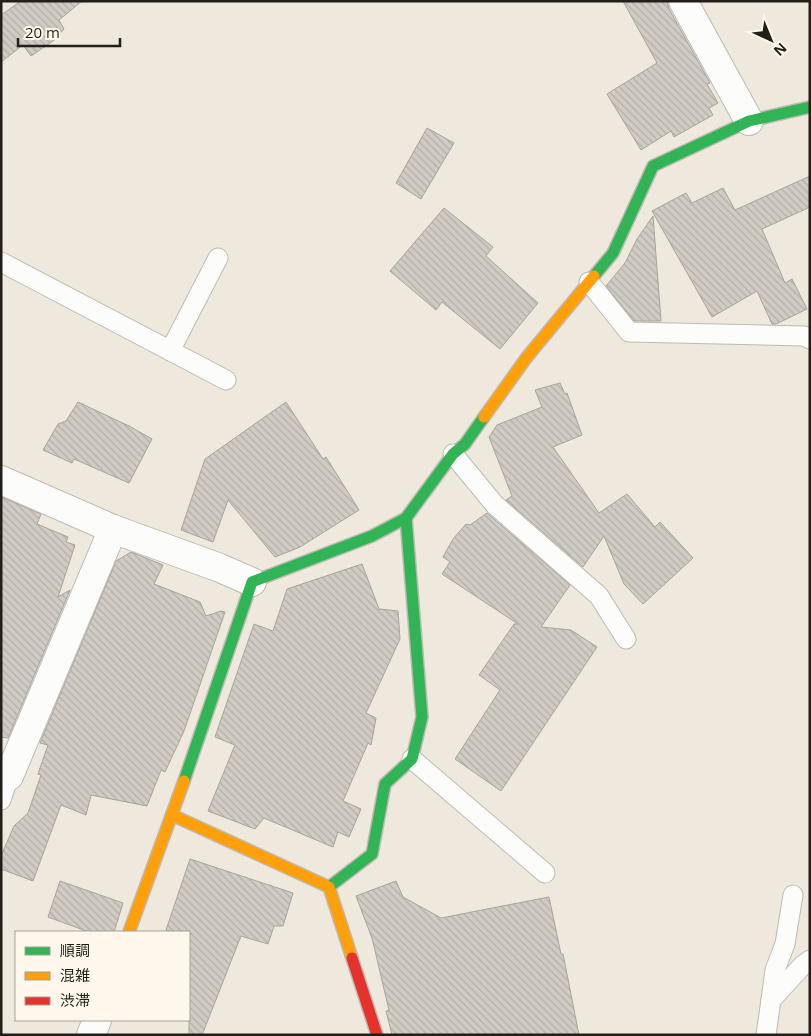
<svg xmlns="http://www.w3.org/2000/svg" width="811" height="1036" font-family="'Open Sans','Noto Sans JP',sans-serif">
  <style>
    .building { fill: url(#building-back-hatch); stroke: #a8a39b }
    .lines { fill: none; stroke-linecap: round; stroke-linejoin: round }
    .lane-casing { stroke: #bebab2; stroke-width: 21 }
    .street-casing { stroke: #bebab2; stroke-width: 30 }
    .fast-casing { stroke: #bebab2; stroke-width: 14 }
    .slow-casing { stroke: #bebab2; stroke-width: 14 }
    .jam-casing { stroke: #bebab2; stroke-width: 14 }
    .lane { stroke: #fcfcfa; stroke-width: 19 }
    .street { stroke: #fcfcfa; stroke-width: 28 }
    .fast { stroke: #30b455; stroke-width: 11 }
    .slow { stroke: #ff9f0a; stroke-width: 11 }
    .jam { stroke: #e5322d; stroke-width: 11 }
  </style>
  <defs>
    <pattern id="building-back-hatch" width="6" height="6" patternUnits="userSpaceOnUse" patternTransform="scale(1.25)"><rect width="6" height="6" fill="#d0ccc4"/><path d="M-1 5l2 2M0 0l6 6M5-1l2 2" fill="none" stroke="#b2afa8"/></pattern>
  </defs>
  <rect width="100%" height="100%" fill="#eee8dd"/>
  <!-- building -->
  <g class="building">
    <polygon points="21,1 82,1 59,20 64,29 53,41 31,56 23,45 1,62 1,15"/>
    <polygon points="623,1 667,1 669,9 710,83 707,84 718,103 709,108 713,115 674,137 671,131 641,150 607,94 657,63"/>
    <polygon points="427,128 454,143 421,199 396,183"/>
    <polygon points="810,176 810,207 762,229 785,283 792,279 807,309 776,324 772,324 757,291 712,317 652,211 686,193 692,203 723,188 735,210"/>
    <polygon points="444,208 493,247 486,256 538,303 500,349 442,302 436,310 390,271"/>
    <polygon points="653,216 661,321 634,321 606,286 625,263 637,239"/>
    <polygon points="560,383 565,394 567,393 582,435 553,447 599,513 627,494 655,527 660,522 693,558 643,604 624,584 604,536 583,567 506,500 512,496 489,437 497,425 542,407 535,390"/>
    <polygon points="78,402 129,426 152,439 129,483 74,459 72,463 43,450 58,424 66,421"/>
    <polygon points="286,402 323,459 326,457 359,510 300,547 275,557 228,500 213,542 181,530 205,459"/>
    <polygon points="1,497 41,514 37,524 68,537 66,542 75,545 58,597 70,590 8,738 1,737"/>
    <polygon points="487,513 570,585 541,627 571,630 597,647 501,791 455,759 500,690 479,675 514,624 518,624 442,574 450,562 443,557 453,539 466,524 470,525"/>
    <polygon points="131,552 163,565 154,584 200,602 206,616 221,611 225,612 184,731 165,772 161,770 147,806 91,795 86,815 61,805 33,881 1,869 1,856 14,826 28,813 41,775 38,774 48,745 40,743 116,561"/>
    <polygon points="362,564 379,609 398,611 400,639 366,713 376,718 371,745 368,743 343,801 361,809 349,837 338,832 333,847 264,818 255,829 208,811 235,745 215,737 254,624 273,631 287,589"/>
    <polygon points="190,859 293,893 283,926 274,926 268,944 241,936 202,1035 189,1035 189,932 172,932 166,930"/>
    <polygon points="60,881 123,903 114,932 89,932 48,917"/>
    <polygon points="396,881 403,897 441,918 549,897 561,954 563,954 579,1035 392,1035 386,1011 389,1010 372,938 356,896"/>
  </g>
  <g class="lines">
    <!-- lane casing -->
    <g class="lane-casing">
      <g id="lane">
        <polyline points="1,262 226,380"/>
        <polyline points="589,282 629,332 804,336 810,339"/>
        <polyline points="170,351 218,258"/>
        <polyline points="453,454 495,505 599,596 626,639"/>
        <polyline points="412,759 545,873"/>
        <polyline points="1,800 9,776"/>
        <polyline points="771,1000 775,970 785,944 793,895"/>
        <polyline points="766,1035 771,1000 803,965 810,960"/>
      </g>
    </g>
    <!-- street casing -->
    <g class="street-casing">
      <g id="street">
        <polyline points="683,1 749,121"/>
        <polyline points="1,480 113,529 220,568 252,582"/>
        <polyline points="1,773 9,776 113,529"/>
        <polyline points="91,1035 97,1020"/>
      </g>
    </g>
    <!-- fast casing -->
    <g class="fast-casing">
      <g id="fast">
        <polyline points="594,276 613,253 653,166 749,121 810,107"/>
        <polyline points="184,781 252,582 372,536 406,518 453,454 465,444 484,417"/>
        <polyline points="329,887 372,854 385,784 412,759 422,717 406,518"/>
      </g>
    </g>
    <!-- slow casing -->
    <g class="slow-casing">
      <g id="slow">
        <polyline points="484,417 527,357 594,276"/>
        <polyline points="172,815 329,887 352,958"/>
        <polyline points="129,932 184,781"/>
      </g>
    </g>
    <!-- jam casing -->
    <g class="jam-casing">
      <polyline id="jam" points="352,958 377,1035"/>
    </g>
    <!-- lane -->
    <use href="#lane" class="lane"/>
    <!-- street -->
    <use href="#street" class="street"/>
    <!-- fast -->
    <use href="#fast" class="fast"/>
    <!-- slow -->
    <use href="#slow" class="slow"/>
    <!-- jam -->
    <use href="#jam" class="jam"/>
  </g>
  <!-- border -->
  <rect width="811" height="1036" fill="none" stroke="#221e18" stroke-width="5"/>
  <!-- legend -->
  <rect x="15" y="931" width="175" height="90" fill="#fef7ec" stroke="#a6a097"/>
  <rect x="25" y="947" width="25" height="8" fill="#30b455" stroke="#a6a097"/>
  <text x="60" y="956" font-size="15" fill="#221e18">順調</text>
  <rect x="25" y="972" width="25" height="8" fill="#ff9f0a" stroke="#a6a097"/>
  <text x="60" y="981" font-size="15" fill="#221e18">混雑</text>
  <rect x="25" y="997" width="25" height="8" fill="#e5322d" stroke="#a6a097"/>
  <text x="60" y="1006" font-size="15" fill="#221e18">渋滞</text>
  <!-- north arrow -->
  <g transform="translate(771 40) rotate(136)" stroke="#fef7ec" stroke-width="4" paint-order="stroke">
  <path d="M0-4L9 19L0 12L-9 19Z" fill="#221e18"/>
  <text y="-8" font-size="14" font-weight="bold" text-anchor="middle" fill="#221e18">N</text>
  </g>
  <!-- scale -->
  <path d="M18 38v8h102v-8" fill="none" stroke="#221e18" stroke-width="2.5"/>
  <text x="25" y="38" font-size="15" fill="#221e18" stroke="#fef7ec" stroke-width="4" paint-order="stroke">20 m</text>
</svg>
